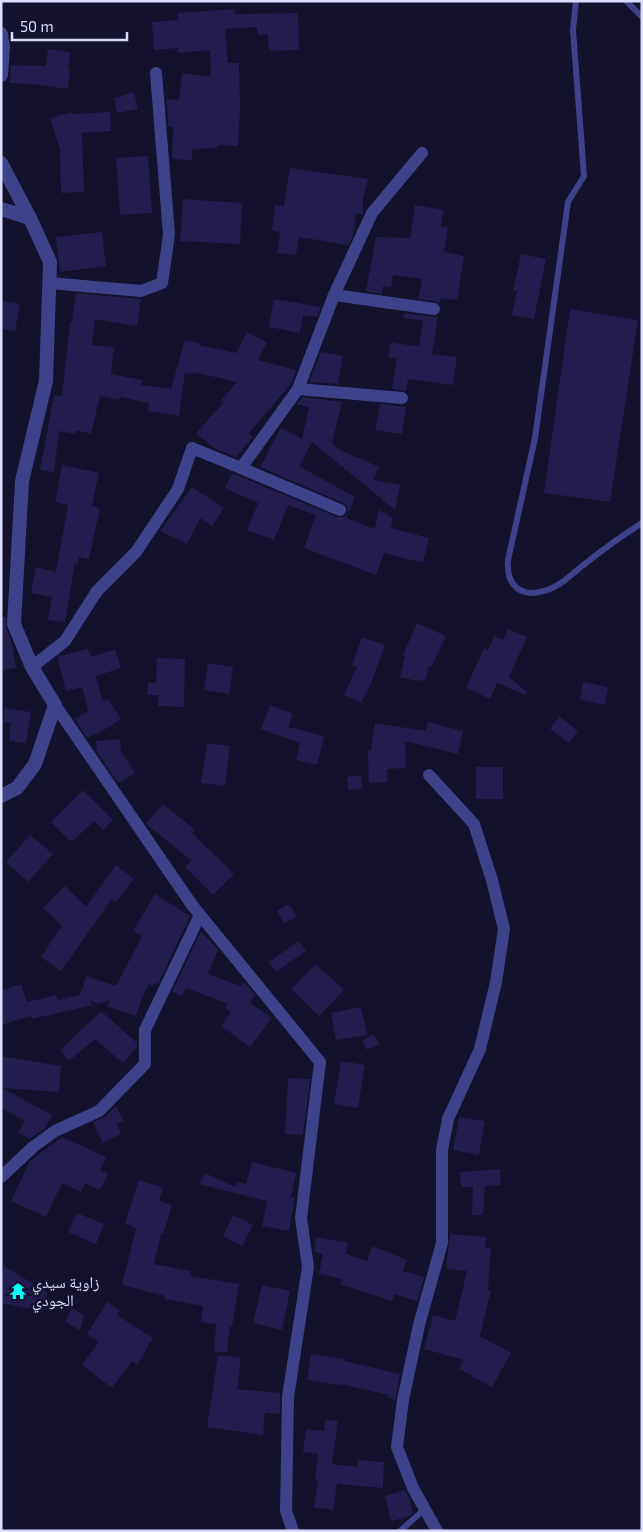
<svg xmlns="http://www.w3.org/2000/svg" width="643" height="1532" font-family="'Exo 2','Noto Naskh Arabic',sans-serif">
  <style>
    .building { fill: #221d4c }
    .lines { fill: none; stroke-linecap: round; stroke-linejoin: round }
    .service { stroke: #3d428a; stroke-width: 6 }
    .minor { stroke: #3d428a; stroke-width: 12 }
    .tertiary { stroke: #3d428a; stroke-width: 14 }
    .labels { text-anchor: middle; stroke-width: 5; stroke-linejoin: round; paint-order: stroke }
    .poi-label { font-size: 16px; fill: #dcdcff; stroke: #13112b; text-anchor: start }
  </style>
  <rect width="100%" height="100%" fill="#13112b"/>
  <!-- building -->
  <g class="building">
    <polygon points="235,9 235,14 298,13 299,50 269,51 268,34 258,35 257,27 225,29 228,63 239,63 240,107 238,146 218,145 219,147 192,150 192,160 172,159 173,127 168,126 167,99 179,100 182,73 211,77 210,50 178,53 178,48 154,50 152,22 178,20 178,13"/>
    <polygon points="48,49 70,52 68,69 70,69 68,89 32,84 10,83 11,65 46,66"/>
    <polygon points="134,92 138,109 117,113 114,98"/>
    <polygon points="71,112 72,114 110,112 111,131 82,133 84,192 61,193 60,149 50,118"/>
    <polygon points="148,156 152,213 120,215 116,158"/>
    <polygon points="290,168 368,179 363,199 363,214 356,213 353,236 348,245 299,237 296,255 277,253 280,232 272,230 275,205 284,206"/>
    <polygon points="183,199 242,203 240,244 180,241"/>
    <polygon points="415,205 444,210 441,226 448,227 444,252 464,256 457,300 441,298 440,303 435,301 418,299 422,279 393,275 391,287 383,286 382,294 366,291 376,237 410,238"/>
    <polygon points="102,232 106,266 60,272 56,237"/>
    <polygon points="521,254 546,259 534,319 512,315 517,291 513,291"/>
    <polygon points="76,293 141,299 137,326 95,319 92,345 114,347 111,374 142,380 141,385 171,389 185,340 199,343 199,345 236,353 247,332 267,343 258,360 296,370 291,384 249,433 253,437 236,457 214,448 196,433 224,402 221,400 237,382 193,372 193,374 185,373 179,416 148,411 149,403 120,397 119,400 100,396 91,434 76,430 75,434 59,431 54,472 40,470 54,395 62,396 70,322 72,322"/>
    <polygon points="274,299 321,307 317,317 303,315 300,333 269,327"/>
    <polygon points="1,301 20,304 15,331 1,329"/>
    <polygon points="570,309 638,320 610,502 544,493"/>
    <polygon points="404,313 433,317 438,316 432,354 457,357 453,385 408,379 406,391 392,389 397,358 388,357 391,342 419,347 423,321 403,318"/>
    <polygon points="321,352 343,356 338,384 309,382"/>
    <polygon points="302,397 342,402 332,443 340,450 379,467 373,480 400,485 395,510 382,500 382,498 378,496 312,442 299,466 355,497 346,518 375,529 379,510 393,518 391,528 429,538 423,563 384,553 376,575 304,548 316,515 288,505 274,540 247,530 258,503 225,488 232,473 337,517 344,517 348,513 347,506 343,503 260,467 281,428 302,439 309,407 297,404"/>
    <polygon points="380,404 406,407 402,434 375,430"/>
    <polygon points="62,465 99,473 92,506 100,508 89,559 79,557 78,565 75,564 65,622 48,620 52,597 31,593 36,567 56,572 68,505 55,502"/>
    <polygon points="192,487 224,508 212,526 200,518 187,544 160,531"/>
    <polygon points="1,617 6,617 6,627 12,643 16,668 1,670"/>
    <polygon points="417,623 446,636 431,667 429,666 425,681 417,680 417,681 400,677 405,656 403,655"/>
    <polygon points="508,629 527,637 509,677 527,692 525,695 497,683 490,699 466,688 484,648 488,650 494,636 503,640"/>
    <polygon points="362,637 385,645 371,683 361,703 344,695 357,667 352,665"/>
    <polygon points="88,649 91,657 115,649 121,668 96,676 103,702 108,699 121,719 96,735 96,733 87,738 75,719 88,711 82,687 66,691 57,657"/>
    <polygon points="157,658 185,659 184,707 158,706 158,695 147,695 148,683 156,683"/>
    <polygon points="208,663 233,667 229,694 204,690"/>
    <polygon points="583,682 608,687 605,705 580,700"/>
    <polygon points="270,705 293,714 288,727 324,736 317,765 296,760 300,743 261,729"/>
    <polygon points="5,708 31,712 26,743 9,741 11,723 3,722"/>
    <polygon points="559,716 578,731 569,743 550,729"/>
    <polygon points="428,722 463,731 458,754 405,741 406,768 387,769 387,782 369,783 368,750 371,750 375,723 426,731"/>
    <polygon points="120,739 121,751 135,773 118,783 97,752 96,741"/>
    <polygon points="207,743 230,746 225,786 201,783"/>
    <rect x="476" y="767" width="27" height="32"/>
    <polygon points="361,775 362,789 348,790 347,777"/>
    <polygon points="83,790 113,820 103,830 94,821 74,840 69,840 51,822"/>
    <polygon points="163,804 195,830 192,833 234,874 213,895 185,867 192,861 146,824"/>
    <polygon points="30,835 53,854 28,882 6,862"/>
    <polygon points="116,865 134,879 116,902 111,900 61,971 41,957 62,926 43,908 65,886 86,907"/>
    <polygon points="155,894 190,916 158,984 155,983 153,986 149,984 141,1000 136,1016 106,1006 111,1000 98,1004 89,1000 93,1005 32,1019 31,1016 1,1025 1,990 21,984 27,1002 56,995 58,1000 80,995 82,988 85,988 83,986 86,976 116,986 142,936 133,931"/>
    <polygon points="289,904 297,917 284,923 277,911"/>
    <polygon points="201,931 218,950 208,974 241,986 244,982 255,995 250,1003 272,1018 250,1047 221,1026 231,1012 225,1008 228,1004 186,988 182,996 172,992"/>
    <polygon points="298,941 306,951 276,972 269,962"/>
    <polygon points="316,964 344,990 319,1016 291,989"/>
    <polygon points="361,1007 367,1035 336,1040 331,1013"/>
    <polygon points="101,1011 137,1043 137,1047 123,1063 95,1039 69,1061 60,1050"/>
    <polygon points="374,1034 379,1044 367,1050 362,1040"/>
    <polygon points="1,1056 61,1066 59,1092 2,1088 52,1115 45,1128 30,1139 18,1132 25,1121 1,1108"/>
    <polygon points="341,1061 365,1065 358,1108 334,1104"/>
    <polygon points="288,1078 310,1079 303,1135 285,1134"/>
    <polygon points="116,1106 124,1121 117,1124 121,1134 103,1143 93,1122 105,1117"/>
    <polygon points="459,1117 485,1121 479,1155 453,1150"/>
    <polygon points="62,1137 106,1157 100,1170 108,1174 100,1190 85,1183 81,1192 62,1183 46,1217 11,1201 30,1161"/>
    <polygon points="252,1162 296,1173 291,1197 295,1198 289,1231 262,1226 267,1201 199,1184 205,1173 235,1187 237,1182 246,1184"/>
    <polygon points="500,1169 501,1185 485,1186 483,1215 472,1215 473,1187 461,1187 460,1172"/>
    <polygon points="139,1180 163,1188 159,1201 172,1205 163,1235 161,1234 154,1264 191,1271 190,1276 239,1284 232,1327 230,1326 227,1352 214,1352 216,1324 201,1322 203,1306 164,1299 165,1296 122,1285 136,1228 125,1223"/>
    <polygon points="77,1213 104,1224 96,1244 68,1232"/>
    <polygon points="233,1215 253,1225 242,1246 223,1236"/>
    <polygon points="450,1234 486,1237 485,1248 491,1248 488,1290 491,1290 480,1336 511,1353 492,1387 459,1369 464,1360 424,1349 433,1315 455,1321 467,1271 446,1269"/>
    <polygon points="316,1237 348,1243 346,1254 367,1261 372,1246 407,1260 403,1271 424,1277 417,1301 395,1294 392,1301 340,1284 342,1279 319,1274 323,1254 314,1252"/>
    <polygon points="4,1266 47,1292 43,1311 1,1303 1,1277"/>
    <polygon points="262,1285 290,1291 282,1330 253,1323"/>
    <polygon points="107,1302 120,1310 117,1315 153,1338 137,1365 132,1361 112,1388 82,1365 99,1342 87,1334"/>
    <polygon points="72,1308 84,1316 80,1331 65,1321"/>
    <polygon points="311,1354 344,1359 344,1361 400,1374 395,1400 388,1398 389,1395 340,1384 340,1385 307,1380"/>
    <polygon points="218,1355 241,1358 237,1389 280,1393 280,1414 265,1413 263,1435 207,1427"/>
    <polygon points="325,1420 338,1421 332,1464 357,1467 358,1460 384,1462 383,1488 337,1484 333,1510 314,1507 318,1481 315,1481 318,1454 303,1452 306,1429 324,1431"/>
    <polygon points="405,1490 409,1498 413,1513 408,1517 391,1521 385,1496"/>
  </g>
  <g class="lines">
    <!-- service -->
    <g class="service">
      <path d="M576 1 573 30 584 176 568 202 535 438 508 560C506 586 521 599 547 590 560 586 571 575 582 566 601 551 621 536 642 523"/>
      <polyline points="626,1 642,17"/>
      <polyline points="400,1531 425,1509"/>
    </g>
    <!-- minor -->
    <g class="minor">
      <polyline points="49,283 141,291 162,283 169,235 156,73"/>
      <polyline points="334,295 434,309"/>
      <polyline points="298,389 402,398"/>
      <polyline points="241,468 340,510"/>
      <polyline points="32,667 65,641 97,591 136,552 178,489 192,448 241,468 298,389 334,295 372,213 422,153"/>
      <polyline points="55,705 192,905 320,1062 301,1218 308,1267 288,1397 286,1511 293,1531"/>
      <polyline points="429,775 474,824 492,880 504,929 496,982 480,1049 448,1119 442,1150 442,1243 419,1325 403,1400 397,1447 413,1488 437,1531"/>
      <polyline points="1,1177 33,1147 55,1131 99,1111 145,1064 145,1030 200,915"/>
    </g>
    <!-- tertiary -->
    <g class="tertiary">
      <polyline points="1,34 3,47 1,75"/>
      <polyline points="1,163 30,218 50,262 46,381 22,481 14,624 32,667 55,705 35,764 17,788 1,796"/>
      <polyline points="1,209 30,218"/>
    </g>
  </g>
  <!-- icons -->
  <defs>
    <g id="temple-bare" transform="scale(1.35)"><path d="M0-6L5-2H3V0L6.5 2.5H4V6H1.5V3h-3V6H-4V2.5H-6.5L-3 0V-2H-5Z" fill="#09fdfb" stroke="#13112b" stroke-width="2.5" paint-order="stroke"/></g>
  </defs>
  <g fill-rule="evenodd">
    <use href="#temple-bare" x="18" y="1291"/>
  </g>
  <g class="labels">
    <!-- poi labels -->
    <g class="poi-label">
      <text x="32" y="1288">زاوية سيدي<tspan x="32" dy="18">الجودي</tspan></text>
    </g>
  </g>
  <!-- border -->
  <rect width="643" height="1532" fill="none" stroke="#dcdcff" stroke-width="5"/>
  <!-- scale -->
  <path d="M12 32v8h115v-8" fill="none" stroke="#dcdcff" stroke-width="2.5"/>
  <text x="20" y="32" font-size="15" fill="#dcdcff" stroke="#13112b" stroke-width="4" paint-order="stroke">50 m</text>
</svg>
